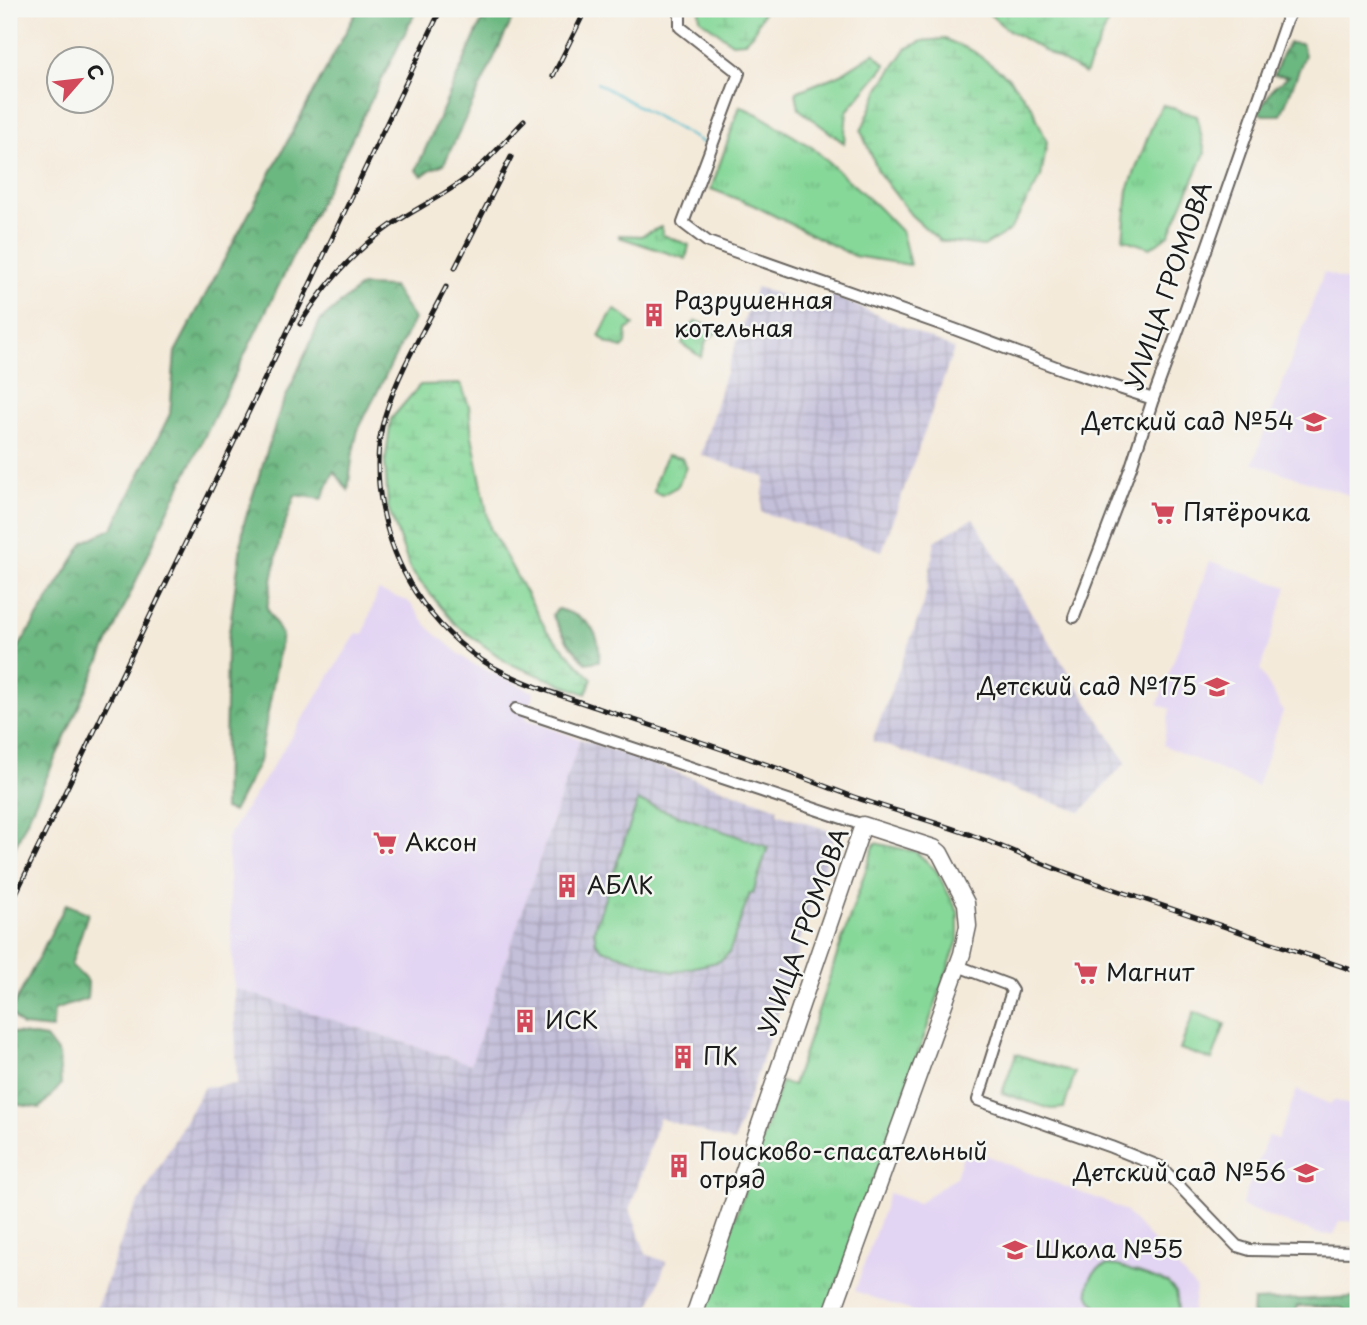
<svg xmlns="http://www.w3.org/2000/svg" width="1367" height="1325" font-family="'Playpen Sans',sans-serif">
  <style>
    .built { fill: #e2d4f3 }
    .industrial { fill: url(#industrial-grid) }
    .grass { fill: url(#grass-tufts); stroke: #517a5a; stroke-width: 2 }
    .forest { fill: url(#forest-crowns); stroke: #446a4e; stroke-width: 2 }
    .wetland { fill: url(#wetland-marsh); stroke: #517a5a; stroke-width: 2 }
    .pitch { fill: #86d899; stroke: #517a5a; stroke-width: 2 }
    .lines { fill: none; stroke-linecap: round; stroke-linejoin: round }
    .stream { stroke: #53bdcf; stroke-width: 2.5 }
    .street-casing { stroke: #68645e; stroke-width: 14 }
    .secondary-casing { stroke: #68645e; stroke-width: 19 }
    .street { stroke: #fff; stroke-width: 10 }
    .secondary { stroke: #fff; stroke-width: 16 }
    .rail-casing { stroke: #1c1c1c; stroke-width: 5 }
    .rail { stroke: #f6f6f2; stroke-width: 2.5; stroke-dasharray: 8; stroke-linecap: butt }
    .labels { text-anchor: middle; stroke-width: 5; stroke-linejoin: round; paint-order: stroke }
    .street-label { font-size: 24px; fill: #1c1c1c; stroke: #f6f6f2 }
    .poi-label { font-size: 24px; fill: #1c1c1c; stroke: #f6f6f2; text-anchor: start }
  </style>
  <defs>
    <pattern id="industrial-grid" width="8" height="8" patternUnits="userSpaceOnUse" patternTransform="scale(1.75)"><rect width="8" height="8" fill="#c5c0da"/><path d="M0 4h8M4 0v8" fill="none" stroke="#a9a4ba"/></pattern>
    <pattern id="grass-tufts" width="24" height="20" patternUnits="userSpaceOnUse" patternTransform="scale(1.75)"><rect width="24" height="20" fill="#86d899"/><path d="M3 7l-1-3M5 7V3M7 7l1-3M15 17l-1-3M17 17v-4M19 17l1-3" fill="none" stroke="#73b983"/></pattern>
    <pattern id="forest-crowns" width="20" height="18" patternUnits="userSpaceOnUse" patternTransform="scale(1.75)"><rect width="20" height="18" fill="#6cb881"/><path d="M2 6a3 3 0 1 1 6 0M12 15a3 3 0 1 1 6 0" fill="none" stroke="#589569"/></pattern>
    <pattern id="wetland-marsh" width="20" height="14" patternUnits="userSpaceOnUse" patternTransform="scale(1.75)"><rect width="20" height="14" fill="#86d899"/><path d="M1 5h8M5 5V1M11 12h8M15 12V8" fill="none" stroke="#73b983"/></pattern>
  </defs>
  <rect width="100%" height="100%" fill="#f6f6f2"/>
  <filter id="ink" filterUnits="userSpaceOnUse"><feTurbulence type="fractalNoise" baseFrequency=".0143" numOctaves="2"/><feDisplacementMap in="SourceGraphic" scale="14" xChannelSelector="R" yChannelSelector="G"/><feConvolveMatrix kernelMatrix="1 2 1 2 8 2 1 2 1" color-interpolation-filters="sRGB"/></filter>
  <filter id="wash" filterUnits="userSpaceOnUse"><feTurbulence type="fractalNoise" baseFrequency=".00686" numOctaves="4" result="noise"/><feDisplacementMap in="SourceGraphic" scale="28" xChannelSelector="R" yChannelSelector="G"/><feGaussianBlur stdDeviation="1.57" result="paint"/><feColorMatrix in="noise" values="0 0 0 0 0 0 0 0 0 0 0 0 0 0 0 0 0 1.4 0 .05"/><feComposite in="paint" operator="in"/></filter>
  <g filter="url(#wash)">
    <rect width="100%" height="100%" fill="#f4eada"/>
    <!-- built -->
    <g class="built">
      <polygon points="1324,272 1358,285 1358,372 1356,378 1358,381 1358,498 1253,463"/>
      <polygon points="1210,561 1287,587 1260,670 1283,711 1257,786 1163,745 1170,709 1158,704"/>
      <polygon points="378,591 408,601 431,630 470,663 534,692 525,719 580,739 471,1064 234,988 227,838 357,633 362,634 364,632"/>
      <polygon points="1297,1090 1330,1104 1334,1100 1358,1108 1358,1222 1339,1221 1334,1235 1318,1234 1241,1206 1268,1136 1278,1139"/>
      <polygon points="966,1147 1044,1179 1107,1202 1126,1212 1196,1288 1192,1316 925,1316 855,1291 889,1193 918,1203 956,1177"/>
    </g>
    <!-- industrial -->
    <g class="industrial">
      <polygon points="756,287 824,310 828,308 832,295 954,349 882,551 761,512 765,477 701,455 724,378"/>
      <polygon points="973,518 1055,651 1126,762 1081,812 872,741 924,603 935,541"/>
      <polygon points="580,739 778,808 777,813 836,833 798,943 801,945 734,1142 659,1118 630,1209 646,1254 666,1262 647,1316 94,1316 128,1222 204,1087 237,1084 234,988 471,1064"/>
    </g>
    <!-- grass -->
    <g class="grass">
      <polygon points="874,53 886,65 847,111 844,143 799,109 796,92 841,74"/>
      <polygon points="1163,105 1197,116 1205,153 1169,235 1150,248 1123,239 1128,190 1155,118"/>
      <polygon points="740,106 759,115 813,148 878,207 902,232 910,265 854,256 753,205 711,189"/>
      <polygon points="661,227 663,235 689,245 686,259 619,237 619,235 641,236"/>
      <path d="M615 310 624 315 634 325 627 330 626 344 622 348 607 343 599 336C605 327 607 317 615 310Z"/>
      <polygon points="696,321 713,327 718,331 706,341 701,357 682,344 686,332"/>
      <polygon points="667,455 682,458 686,467 678,486 662,495 654,492 656,480"/>
      <polygon points="638,801 768,847 753,893 750,893 729,953 722,960 717,962 673,972 602,949 596,942 594,930"/>
      <polygon points="875,843 916,852 936,870 958,912 958,940 826,1316 702,1316 781,1082 793,1085"/>
      <polygon points="1194,1012 1225,1024 1212,1060 1180,1049"/>
      <polygon points="1016,1054 1075,1073 1064,1108 1051,1109 1002,1093"/>
    </g>
    <!-- forest -->
    <g class="forest">
      <polygon points="358,9 417,9 302,238 167,513 9,860 9,663 84,542 113,528 170,414 175,352"/>
      <polygon points="487,9 517,9 444,164 430,170 422,176 416,170"/>
      <polygon points="1289,43 1302,44 1305,55 1281,115 1263,115 1258,112 1274,87 1289,76 1274,75 1282,54"/>
      <polygon points="361,286 393,287 414,319 358,430 353,452 348,490 334,471 322,499 295,495 280,538 267,608 282,635 259,762 233,812 224,809 227,647 244,523 280,410 320,321"/>
      <path d="M558 609C586 616 602 630 599 661L586 663 567 641 552 615Z"/>
      <polygon points="66,904 88,913 71,965 88,982 87,999 54,1010 52,1029 22,1026 10,1013"/>
      <polygon points="9,1032 46,1038 59,1055 61,1085 40,1108 14,1104 9,1094"/>
      <polygon points="1358,1297 1358,1316 1350,1316 1342,1308 1297,1306 1297,1316 1252,1316 1253,1301"/>
    </g>
    <!-- wetland -->
    <g class="wetland">
      <polygon points="699,9 765,9 753,33 744,42 732,43 700,19"/>
      <polygon points="984,9 1114,9 1085,74 1005,28"/>
      <polygon points="945,39 973,51 1008,77 1032,107 1047,142 1041,177 1010,230 984,246 940,241 911,215 879,173 861,131 881,85 906,49 922,41"/>
      <polygon points="461,384 469,406 472,436 490,528 547,631 592,679 586,694 508,663 456,625 411,571 388,507 385,463 391,419 420,385"/>
    </g>
    <!-- pitch -->
    <path class="pitch" d="M1108 1265 1118 1266 1168 1283 1176 1292 1179 1308 1175 1316C1158 1316 1140 1319 1124 1316 1107 1314 1083 1303 1089 1283 1092 1272 1098 1267 1108 1265Z"/>
    <g class="lines">
      <!-- stream -->
      <polyline class="stream" points="597,83 707,145"/>
    </g>
  </g>
  <g filter="url(#ink)">
    <g class="lines">
      <!-- street casing -->
      <g class="street-casing">
        <g id="street">
          <polyline points="680,9 680,27 739,73 683,223 708,242 954,329 1064,370 1153,399"/>
          <polyline points="1074,617 1131,467 1153,399 1180,325 1286,21 1292,9"/>
          <polyline points="516,709 863,825"/>
          <polyline points="958,966 1008,985 1012,991 978,1100 1111,1147 1161,1167 1237,1246 1250,1250 1358,1252"/>
        </g>
      </g>
      <!-- secondary casing -->
      <g class="secondary-casing">
        <polyline id="secondary" points="694,1316 863,825 934,848 940,853 966,903 968,926 962,954 831,1316"/>
      </g>
      <!-- street -->
      <use href="#street" class="street"/>
      <!-- secondary -->
      <use href="#secondary" class="secondary"/>
      <!-- rail casing -->
      <g class="rail-casing">
        <g id="rail">
          <polyline points="553,76 586,9"/>
          <polyline points="455,268 511,157"/>
          <path d="M446 287C425 328 399 370 385 415 368 471 384 543 415 592 434 621 462 650 493 667 528 686 568 698 607 711 663 729 719 748 774 767 802 777 829 788 857 798 896 811 935 822 974 836 1010 849 1045 866 1081 878 1173 910 1266 940 1358 972"/>
          <path d="M300 324C324 286 353 252 390 226 418 207 450 193 476 170 493 156 508 137 524 121"/>
          <polyline points="9,908 293,320 441,9"/>
        </g>
      </g>
      <!-- rail -->
      <use href="#rail" class="rail"/>
    </g>
  </g>
  <!-- icons -->
  <defs>
    <g id="building-bare" transform="scale(1.89)"><path d="M-4-6H4V6H1V3H-1V6H-4ZM-2.5-4.3h1.7v1.8h-1.7ZM.8-4.3h1.7v1.8H.8ZM-2.5-1h1.7V.8h-1.7ZM.8-1h1.7V.8H.8Z" fill="#d1495b" stroke="#f6f6f2" stroke-width="2.5" paint-order="stroke"/></g>
    <g id="school-bare" transform="scale(1.89)"><path d="M0-5L7-2L0 1L-7-2ZM-4 1L0 2.5L4 1V4Q0 6-4 4Z" fill="#d1495b" stroke="#f6f6f2" stroke-width="2.5" paint-order="stroke"/></g>
    <g id="supermarket-bare" transform="scale(1.89)"><path d="M-6-5.5h2.5l.6 2H6L4.5 2H-2.5L-4.4-4H-6ZM-1.5 3.2a1.3 1.3 0 1 0 .1 0ZM3 3.2a1.3 1.3 0 1 0 .1 0Z" fill="#d1495b" stroke="#f6f6f2" stroke-width="2.5" paint-order="stroke"/></g>
  </defs>
  <g fill-rule="evenodd">
    <use href="#building-bare" x="654" y="315"/>
    <use href="#school-bare" x="1314" y="422"/>
    <use href="#supermarket-bare" x="1163" y="513"/>
    <use href="#school-bare" x="1217" y="687"/>
    <use href="#supermarket-bare" x="385" y="843"/>
    <use href="#building-bare" x="567" y="886"/>
    <use href="#supermarket-bare" x="1086" y="973"/>
    <use href="#building-bare" x="525" y="1021"/>
    <use href="#building-bare" x="683" y="1057"/>
    <use href="#building-bare" x="679" y="1166"/>
    <use href="#school-bare" x="1306" y="1173"/>
    <use href="#school-bare" x="1015" y="1250"/>
  </g>
  <g class="labels">
    <!-- street labels -->
    <g class="street-label">
      <text transform="translate(1169 286) rotate(-71)" y="8">УЛИЦА ГРОМОВА</text>
      <text transform="translate(804 932) rotate(-70)" y="8">УЛИЦА ГРОМОВА</text>
    </g>
    <!-- poi labels -->
    <g class="poi-label">
      <text x="674" y="309">Разрушенная<tspan x="674" dy="28">котельная</tspan></text>
      <text x="1294" y="430" text-anchor="end">Детский сад №54</text>
      <text x="1183" y="521">Пятёрочка</text>
      <text x="1197" y="695" text-anchor="end">Детский сад №175</text>
      <text x="405" y="851">Аксон</text>
      <text x="587" y="894">АБЛК</text>
      <text x="1106" y="981">Магнит</text>
      <text x="545" y="1029">ИСК</text>
      <text x="703" y="1065">ПК</text>
      <text x="699" y="1160">Поисково-спасательный<tspan x="699" dy="28">отряд</tspan></text>
      <text x="1286" y="1181" text-anchor="end">Детский сад №56</text>
      <text x="1035" y="1258">Школа №55</text>
    </g>
  </g>
  <!-- margin -->
  <rect width="1367" height="1325" fill="none" stroke="#f6f6f2" stroke-width="35"/>
  <!-- north arrow -->
  <g transform="translate(80 80) rotate(62)"><circle r="33" fill="#f6f6f2" stroke="#9f9f9c" stroke-width="2"/>
  <path d="M0-5L12 26L0 18L-12 26Z" fill="#d1495b"/>
  <text y="-10" font-size="19" font-weight="bold" text-anchor="middle" fill="#1c1c1c">С</text>
  </g>
</svg>
